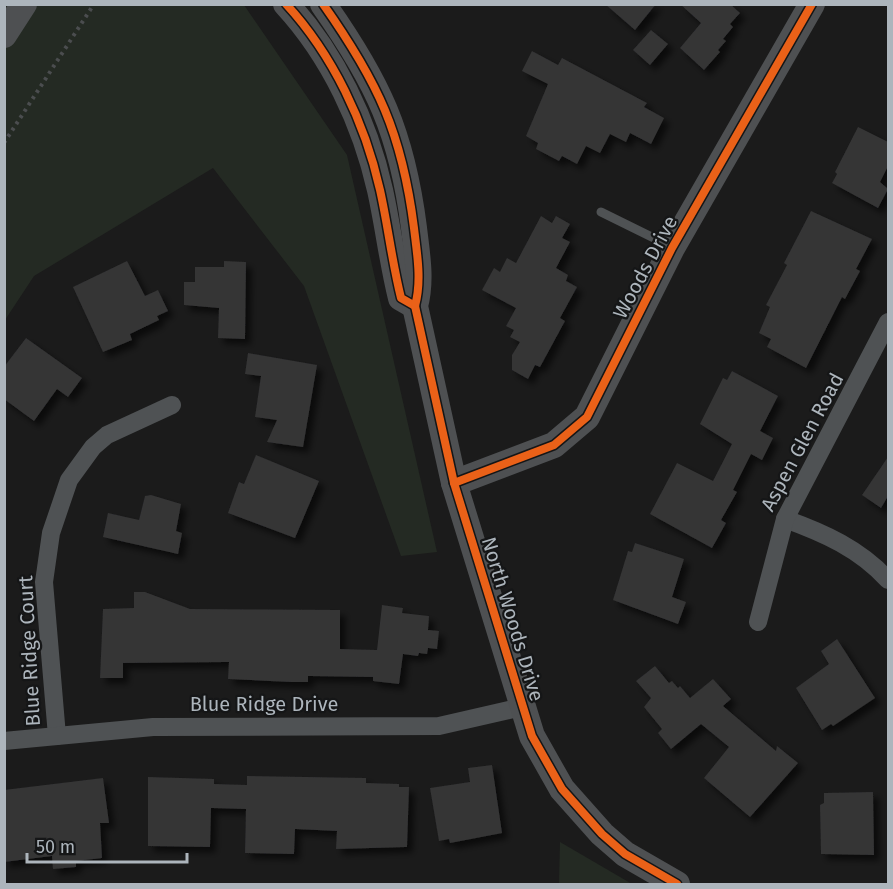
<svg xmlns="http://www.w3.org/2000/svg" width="893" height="889" font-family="'Fira Sans',sans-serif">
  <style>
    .green { fill: #242a23 }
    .building { fill: #343435; filter: url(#shadow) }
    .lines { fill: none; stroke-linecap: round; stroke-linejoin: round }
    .path { stroke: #4b4d4f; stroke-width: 4; stroke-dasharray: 3 4.5; stroke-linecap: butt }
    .lane { stroke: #4f5254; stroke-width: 9 }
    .street { stroke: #4f5254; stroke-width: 18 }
    .secondary { stroke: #4e5052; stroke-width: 26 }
    .cycleway-casing { stroke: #151617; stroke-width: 11 }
    .cycleway { stroke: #ea6118; stroke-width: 8 }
    .labels { text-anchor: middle; stroke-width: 4.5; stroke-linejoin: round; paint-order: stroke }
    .street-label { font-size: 20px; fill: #adb5bc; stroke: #151617 }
  </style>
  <defs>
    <filter id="shadow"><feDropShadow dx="5.5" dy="5.5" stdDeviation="3" flood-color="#0009"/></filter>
  </defs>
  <rect width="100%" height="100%" fill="#1b1b1b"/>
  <!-- green -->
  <g class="green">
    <polygon points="5,5 244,5 347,155 437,552 401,556 304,286 213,168 34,276 5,320"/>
    <polygon points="560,842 632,884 559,884"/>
  </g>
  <!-- building -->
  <g class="building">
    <polygon points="605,4 656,4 635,30"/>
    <polygon points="680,4 730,4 740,13 730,24 733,27 723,39 726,41 718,50 720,52 704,70 680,48 701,23"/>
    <polygon points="651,30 668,44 650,65 633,50"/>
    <polygon points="532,51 558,65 562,58 647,103 644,107 664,118 651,144 630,133 626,142 610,134 600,153 586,146 577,164 562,156 559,161 536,149 538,143 526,136 548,84 522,71"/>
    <polygon points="858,127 888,142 888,166 880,182 888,189 878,208 832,183 837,174 835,172"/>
    <polygon points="811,211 872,239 856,269 860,271 845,299 842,297 806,368 767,347 771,339 759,333 770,307 766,305 787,265 784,263"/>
    <polygon points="541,216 552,223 556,216 570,224 562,238 570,242 556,268 568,275 566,281 577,287 560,318 565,321 540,367 535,365 528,379 512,370 512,355 520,342 510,337 514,330 506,326 516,308 482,290 494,268 500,272 507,258 516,263"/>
    <polygon points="127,261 145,296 158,290 168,311 157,316 159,320 130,334 132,340 103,352 73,287"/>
    <polygon points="224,261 246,262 245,339 218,338 219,308 184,305 184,282 195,282 195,267 224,267"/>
    <polygon points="26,338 82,378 68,397 57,389 34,421 4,399 4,367"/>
    <polygon points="248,353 317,365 303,447 267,442 277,420 255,417 261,376 245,374"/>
    <polygon points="732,371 778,396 760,431 773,438 762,460 751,454 733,490 737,492 721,520 726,523 712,548 650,514 677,463 713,481 732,444 700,424 723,378 727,380"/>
    <polygon points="256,455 319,481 295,538 228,513 239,482 244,484"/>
    <polygon points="888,457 888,496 881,508 862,495"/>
    <polygon points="151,495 181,504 176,531 182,533 178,554 103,537 108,513 139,520 145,496"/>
    <polygon points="635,543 684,559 672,597 686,602 678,624 613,600 628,551 632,552"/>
    <polygon points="134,592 145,592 190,609 340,610 340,649 377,650 382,605 403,608 402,613 429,616 428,630 439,631 437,649 428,648 427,654 419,653 418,656 403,654 399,684 373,681 373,677 308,676 308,682 291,682 228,679 229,662 123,663 123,678 100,678 103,609 134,608"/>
    <polygon points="837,639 875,698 833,726 831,724 822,730 796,688 829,664 821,651"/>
    <polygon points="655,666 669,683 672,681 678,688 680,686 690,698 713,679 731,699 723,706 776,751 777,746 798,763 750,817 704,778 729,747 701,724 671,749 658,733 662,729 644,707 651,698 636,681"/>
    <polygon points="492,765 502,833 450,843 449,839 439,841 430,788 470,782 468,768"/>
    <polygon points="247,776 366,778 366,783 399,784 399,787 409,787 407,847 336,849 337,831 295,829 294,854 245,853 246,809 211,808 210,847 148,846 148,777 214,779 214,784 247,785"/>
    <polygon points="103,778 109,823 100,823 102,858 76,861 76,867 53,869 52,856 4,862 4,790"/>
    <polygon points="873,792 874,855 821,854 820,805 824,803 824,793"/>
  </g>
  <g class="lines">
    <!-- path -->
    <polyline class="path" points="4,143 94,4"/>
    <!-- lane -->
    <polyline class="lane" points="601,212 670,246"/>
    <!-- street -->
    <g class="street">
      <path d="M785 519C824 533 860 549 888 580"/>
      <polyline points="758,622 785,519 888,322"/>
      <polyline points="57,736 44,582 51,533 69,480 93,447 107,435 172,405"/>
      <polyline points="4,741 153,727 439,726 522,707"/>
    </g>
    <!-- secondary -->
    <g class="secondary">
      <path d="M286 4C333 55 365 123 380 190 388 226 392 262 401 298L415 306"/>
      <path d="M323 4C378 82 402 133 414 228 417 254 422 280 415 306L454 483 532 736 562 789 602 834 625 854 677 884"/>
      <polyline points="4,35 24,4"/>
      <polyline points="454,483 554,445 587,417 672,248 812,4"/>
    </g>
    <!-- cycleway casing -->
    <g class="cycleway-casing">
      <g id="cycleway">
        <path d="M286 4C333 55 365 123 380 190 388 226 392 262 401 298L415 306"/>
        <path d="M323 4C378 82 402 133 414 228 417 254 422 280 415 306L454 483 532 736 562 789 602 834 625 854 677 884"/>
        <polyline points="454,483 554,445 587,417 672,248 812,4"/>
      </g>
    </g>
    <!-- cycleway -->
    <use href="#cycleway" class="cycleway"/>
  </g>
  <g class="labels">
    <!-- street labels -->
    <g class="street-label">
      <text transform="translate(645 267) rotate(-62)" y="7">Woods Drive</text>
      <text transform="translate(802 442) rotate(-62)" y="7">Aspen Glen Road</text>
      <text transform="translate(513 619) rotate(73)" y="7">North Woods Drive</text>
      <text transform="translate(29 651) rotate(-93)" y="7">Blue Ridge Court</text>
      <text x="264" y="711">Blue Ridge Drive</text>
    </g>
  </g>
  <!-- border -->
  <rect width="893" height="889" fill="none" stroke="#adb5bc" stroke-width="12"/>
  <!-- scale -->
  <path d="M27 853v9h160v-9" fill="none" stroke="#adb5bc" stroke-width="3"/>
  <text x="36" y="853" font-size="18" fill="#adb5bc" stroke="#151617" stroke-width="4.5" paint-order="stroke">50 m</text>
</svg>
